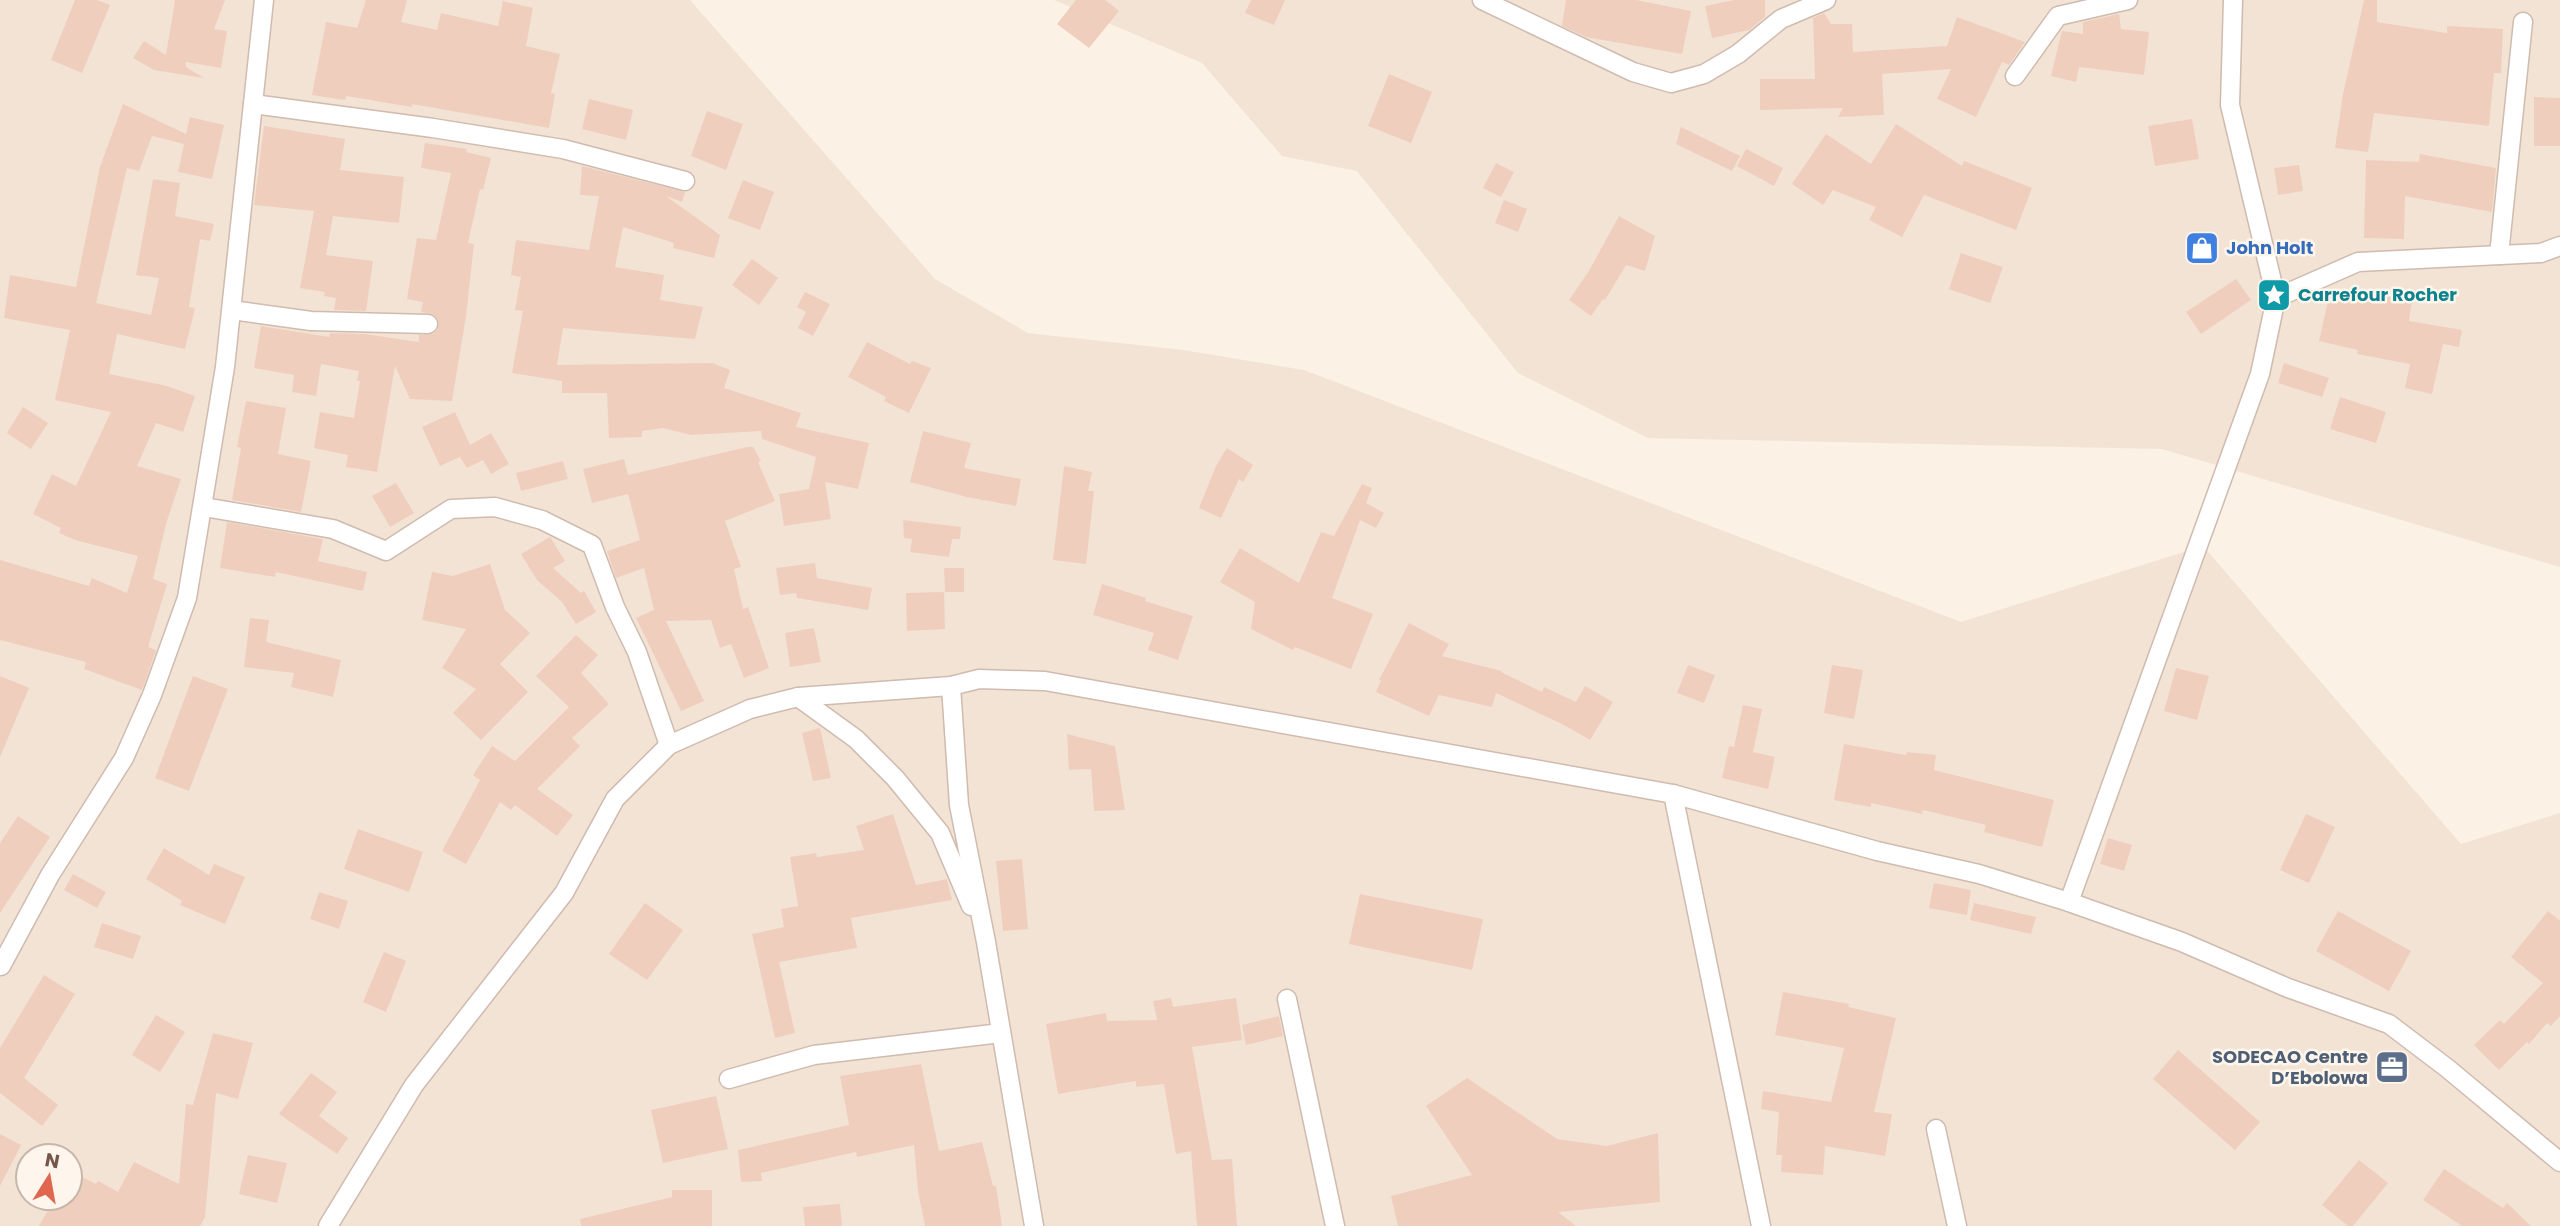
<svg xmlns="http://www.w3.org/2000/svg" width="2560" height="1226" font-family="Poppins,sans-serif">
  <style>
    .residential { fill: #f3e3d4; fill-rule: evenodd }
    .building { fill: #f0cebe }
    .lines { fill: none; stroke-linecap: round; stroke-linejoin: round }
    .minor-casing { stroke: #cfbbaf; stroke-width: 21 }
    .minor { stroke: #fff; stroke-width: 18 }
    .labels { text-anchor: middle; stroke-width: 5; stroke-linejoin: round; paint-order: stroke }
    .shop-label { font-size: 18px; font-weight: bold; fill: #366cbe; stroke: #fef6ec; text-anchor: start }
    .culture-label { font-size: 18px; font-weight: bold; fill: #0d838f; stroke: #fef6ec; text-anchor: start }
    .service-label { font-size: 18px; font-weight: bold; fill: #4e5e75; stroke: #fef6ec; text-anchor: end }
  </style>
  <rect width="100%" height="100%" fill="#fbf1e5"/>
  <!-- residential -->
  <g class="residential">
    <path d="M0 0H690L935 279 1028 333 1183 350 1304 370 1961 622 2203 546 2461 844 2560 813V1226H0ZM28 1156H70V1198H28Z"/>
    <polygon points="1054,0 2560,0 2560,567 2162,449 1648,438 1518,373 1357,171 1282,156 1202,63"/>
  </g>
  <!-- building -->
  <g class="building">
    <polygon points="75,0 97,0 110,5 82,73 51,60"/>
    <polygon points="175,0 225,0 214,29 227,31 221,68 186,62 186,67 204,78 154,70 133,58 144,41 166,55"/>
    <polygon points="366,0 407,0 401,22 437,30 441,13 498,26 503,1 533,8 526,46 560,54 551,93 555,94 549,128 412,104 412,107 346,96 345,100 312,95 326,22 357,28"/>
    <polygon points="1076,0 1105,0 1119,11 1089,48 1057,24"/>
    <polygon points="1251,0 1285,0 1274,25 1245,13"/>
    <polygon points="1566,0 1636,0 1691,11 1682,54 1586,37 1562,26"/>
    <polygon points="1734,0 1765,0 1765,17 1749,30 1712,38 1705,6"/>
    <polygon points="2364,0 2377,0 2377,22 2447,33 2447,26 2503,29 2501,73 2494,73 2489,126 2374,113 2368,152 2335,148 2343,94"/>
    <polygon points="1824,13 1831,24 1852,24 1853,52 1947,46 1957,17 2025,42 2009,65 2002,62 1976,117 1937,99 1951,69 1882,74 1884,115 1838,117 1843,108 1760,110 1760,79 1815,79 1813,18"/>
    <polygon points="2119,14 2121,29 2149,32 2144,75 2079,67 2076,82 2051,76 2062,31 2083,34 2083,22"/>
    <polygon points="1389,74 1432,92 1411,143 1368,126"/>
    <polygon points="2534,97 2560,98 2560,146 2534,146"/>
    <polygon points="589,99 633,110 626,140 582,129"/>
    <polygon points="123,104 186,134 190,117 224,125 212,179 178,172 184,144 152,136 139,171 127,168 96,303 151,315 159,278 136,275 153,179 180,183 175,216 214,224 210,241 200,239 189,307 195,308 185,349 117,334 109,374 167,386 195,396 183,432 156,423 137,466 181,479 166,524 153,579 167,584 148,647 156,650 142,690 84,669 86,662 0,640 0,560 89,586 92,578 127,593 138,556 75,540 59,533 61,528 33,514 52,474 76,486 111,412 55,400 70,330 4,318 10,275 76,287 100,167"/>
    <polygon points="707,111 743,124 726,170 691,156"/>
    <polygon points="2192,119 2199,159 2155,166 2148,126"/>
    <polygon points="1896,124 1962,166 1964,161 2032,188 2016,230 1924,195 1902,237 1869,220 1876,207 1833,190 1823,205 1792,184 1826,134 1871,164"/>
    <polygon points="264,126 345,139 340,170 404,177 399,223 333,216 326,255 373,261 366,311 334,310 336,298 324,296 325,292 300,288 314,211 254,205"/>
    <polygon points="1681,127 1740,156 1732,171 1676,144"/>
    <polygon points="425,143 467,149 466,152 491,158 483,190 480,189 468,243 474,244 466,316 452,401 410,399 395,366 377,472 346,467 348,455 314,448 320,412 354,418 360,381 357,381 359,371 321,364 316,396 292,392 294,375 254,368 261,326 329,337 330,333 364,334 419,342 419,335 433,334 437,330 438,319 433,314 421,312 423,302 407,299 417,238 436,240 451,173 421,168"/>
    <polygon points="1746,149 1783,168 1774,186 1737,166"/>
    <polygon points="2420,154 2496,168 2492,212 2405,196 2404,239 2364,238 2366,160 2419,162"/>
    <polygon points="1496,163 1514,172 1501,197 1483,188"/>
    <polygon points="2299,165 2303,191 2278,195 2274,168"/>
    <polygon points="582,166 685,192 682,202 666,196 720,235 714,258 673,248 674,243 623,227 615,267 664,275 660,300 703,307 695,339 563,328 557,365 712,363 730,370 724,388 801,413 796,427 869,443 858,489 825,482 831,519 784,526 779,494 809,489 816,457 762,439 761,431 691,435 663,428 642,431 642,437 609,438 607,393 562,393 562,381 512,373 523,311 515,310 521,277 511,275 516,240 589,250 599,196 580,195"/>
    <polygon points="743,180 774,192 760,230 728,218"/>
    <polygon points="1504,200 1527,209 1518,232 1495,223"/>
    <polygon points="1619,216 1655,236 1645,271 1626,265 1605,300 1603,299 1591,316 1569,300 1589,271"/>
    <polygon points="1961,253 2003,267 1990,303 1949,289"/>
    <polygon points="752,259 778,278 759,305 732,285"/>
    <polygon points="2236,279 2251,300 2201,334 2186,312"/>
    <polygon points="2331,288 2367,296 2367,293 2412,300 2409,321 2462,330 2459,347 2443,344 2432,394 2405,388 2410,364 2357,354 2358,350 2319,341"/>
    <polygon points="805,292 830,304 813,336 798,328 806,312 797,307"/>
    <polygon points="867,342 910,364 912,361 931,368 909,413 884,401 886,397 848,377"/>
    <polygon points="2284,363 2329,378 2322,397 2278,383"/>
    <polygon points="2340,397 2386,412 2376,443 2330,429"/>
    <polygon points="246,401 286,408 278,454 311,461 301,512 232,500 241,448 237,447"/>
    <polygon points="23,407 48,423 31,449 7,433"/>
    <polygon points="455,412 470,445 491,433 509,464 491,474 483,460 467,468 460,457 440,466 422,427"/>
    <polygon points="923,431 971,443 964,468 1021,479 1016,506 967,497 910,482"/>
    <polygon points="747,447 753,447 761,461 758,462 775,501 725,521 741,567 734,569 743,609 748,607 769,668 744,678 731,644 720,648 711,620 666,621 704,701 681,711 636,618 654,610 644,568 616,578 607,551 640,540 628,494 592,503 583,469 624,459 628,475"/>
    <polygon points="1227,448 1253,465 1243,482 1239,479 1221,518 1199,508 1216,466"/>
    <polygon points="563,461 568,479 521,491 516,473"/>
    <polygon points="1064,466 1092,472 1088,491 1094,491 1086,564 1053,560"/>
    <polygon points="396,483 414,513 390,527 372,496"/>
    <polygon points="1362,484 1372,488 1366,503 1384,513 1376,528 1360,520 1332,598 1373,614 1351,669 1295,647 1293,650 1251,629 1255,602 1220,582 1240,548 1299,583 1321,532 1334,536"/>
    <polygon points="903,520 961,527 960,539 952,539 949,557 910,552 912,539 904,538"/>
    <polygon points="227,522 323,539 318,561 367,572 363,591 276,572 275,577 220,568"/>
    <polygon points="550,537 565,561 553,568 581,593 584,591 596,612 576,624 562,602 537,580 521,554"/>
    <polygon points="815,563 817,578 872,588 868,610 797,598 796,593 780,595 776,568"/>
    <polygon points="490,564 505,610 530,633 500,664 528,692 481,740 453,713 476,689 442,668 466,629 422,620 432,572 453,576"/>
    <polygon points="944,568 964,568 964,592 945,592"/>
    <polygon points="1102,584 1146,598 1145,601 1193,616 1178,660 1148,650 1154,633 1093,615"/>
    <polygon points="944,592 945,629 907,631 906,593"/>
    <polygon points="250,618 269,620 266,642 341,660 333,697 291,687 294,673 244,667"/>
    <polygon points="1409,623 1449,644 1442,656 1502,671 1501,672 1542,692 1544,687 1576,702 1585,686 1613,702 1590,740 1564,725 1496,693 1492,707 1439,695 1429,716 1376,692 1381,680 1379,680"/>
    <polygon points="814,628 821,662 790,667 785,633"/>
    <polygon points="576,635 598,655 581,673 609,704 572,738 580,746 537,789 573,815 557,836 515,805 511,810 500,802 466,864 442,851 480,780 473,775 492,746 515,761 569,707 536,676"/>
    <polygon points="1688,665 1715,675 1704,703 1677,693"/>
    <polygon points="1832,665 1863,670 1854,719 1824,713"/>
    <polygon points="2176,668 2209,676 2197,720 2164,711"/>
    <polygon points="0,676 29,688 0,757"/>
    <polygon points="193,676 228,689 189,791 155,778"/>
    <polygon points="1743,705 1762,709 1753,752 1775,757 1768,789 1722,778 1729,746 1734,747"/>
    <polygon points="820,728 831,778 813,781 802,733"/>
    <polygon points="1067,734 1115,746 1125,810 1094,811 1091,769 1069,770"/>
    <polygon points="1844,744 1906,755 1907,752 1936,755 1934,770 2054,800 2042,847 1984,832 1986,825 1923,810 1922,814 1871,803 1871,807 1834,800"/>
    <polygon points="893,814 916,885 947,879 952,900 851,918 857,948 779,962 795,1033 775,1038 752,934 784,927 781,909 798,906 790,857 816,853 817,857 864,850 856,826"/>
    <polygon points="2306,814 2335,827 2309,883 2280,870"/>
    <polygon points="18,816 50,837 0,913 0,843"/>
    <polygon points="358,829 423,852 409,892 344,869"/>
    <polygon points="2108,838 2132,845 2124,871 2100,864"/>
    <polygon points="164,848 209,875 214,864 245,877 225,924 180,905 182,901 146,879"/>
    <polygon points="1022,859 1028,929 1003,931 996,861"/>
    <polygon points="73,874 106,892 97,908 64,890"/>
    <polygon points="1934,883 1971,890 1967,915 1929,908"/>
    <polygon points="319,892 348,901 339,929 310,919"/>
    <polygon points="1360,894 1483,919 1472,970 1349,944"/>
    <polygon points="645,903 683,930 647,980 609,954"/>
    <polygon points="1974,903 2036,917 2031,934 1970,920"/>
    <polygon points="2338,911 2411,951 2389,991 2316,951"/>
    <polygon points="2548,911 2560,921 2560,1016 2551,1026 2547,1023 2529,1044 2527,1042 2499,1070 2474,1045 2500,1020 2504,1024 2543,983 2511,957"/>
    <polygon points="102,923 141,936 133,959 94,947"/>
    <polygon points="384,952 406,961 386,1012 363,1002"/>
    <polygon points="44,975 75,994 24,1078 58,1105 42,1126 0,1093 0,1048"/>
    <polygon points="1783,992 1849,1004 1848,1007 1896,1018 1874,1112 1892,1114 1885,1156 1825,1146 1823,1175 1781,1172 1782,1155 1776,1155 1779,1112 1761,1109 1763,1091 1831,1102 1844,1048 1775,1035"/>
    <polygon points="1171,998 1173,1007 1236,998 1242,1040 1192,1047 1212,1160 1232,1159 1237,1226 1197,1226 1191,1151 1176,1154 1164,1084 1136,1087 1136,1081 1058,1094 1046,1024 1106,1013 1107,1021 1157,1020 1153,1001"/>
    <polygon points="156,1015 185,1032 160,1072 132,1055"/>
    <polygon points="1279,1016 1283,1036 1246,1045 1242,1025"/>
    <polygon points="213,1033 253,1043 238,1099 216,1093 205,1217 200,1226 39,1226 55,1198 70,1198 70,1171 96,1184 98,1181 118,1192 134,1162 179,1184 186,1104 193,1105"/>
    <polygon points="2178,1050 2260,1122 2235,1150 2153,1079"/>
    <polygon points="921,1064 939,1151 982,1142 993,1186 996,1186 1002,1226 925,1226 918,1191 914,1145 857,1157 856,1152 761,1173 762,1181 741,1182 738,1150 849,1125 840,1076"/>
    <polygon points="311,1073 337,1092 319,1116 348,1138 337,1154 279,1114"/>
    <polygon points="1467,1078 1557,1139 1607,1146 1658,1133 1660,1202 1558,1212 1576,1226 1398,1226 1391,1196 1472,1175 1426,1106"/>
    <polygon points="716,1096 728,1149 663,1163 651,1110"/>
    <polygon points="0,1134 21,1145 0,1186"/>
    <polygon points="248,1155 287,1163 277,1203 239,1194"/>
    <polygon points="2359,1160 2388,1183 2353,1226 2348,1226 2322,1205"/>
    <polygon points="2444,1169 2503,1208 2507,1203 2531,1226 2462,1226 2423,1200"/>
    <polygon points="672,1190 712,1190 712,1226 581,1226 580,1219 672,1197"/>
    <polygon points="840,1204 842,1226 805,1226 803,1207"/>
  </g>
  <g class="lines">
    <!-- minor casing -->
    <g class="minor-casing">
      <g id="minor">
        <polyline points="1482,0 1633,72 1671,83 1704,74 1738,54 1781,19 1826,0"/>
        <polyline points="2015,76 2058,16 2128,0"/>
        <polyline points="253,104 433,128 563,149 685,181"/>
        <polyline points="2499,255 2523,22"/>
        <polyline points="2276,298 2358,262 2541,253 2560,246"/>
        <polyline points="232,310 311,321 428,324"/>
        <polyline points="204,507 333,529 386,551 451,509 495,507 542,520 592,545 615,607 637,652 669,745"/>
        <polyline points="951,686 959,805 986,942 1034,1226"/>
        <polyline points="798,697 856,739 895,778 940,833 971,906"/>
        <polyline points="1673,794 1761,1226"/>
        <polyline points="2069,902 2260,374 2276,298 2230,105 2233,0"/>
        <polyline points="1,966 50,875 124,758 152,695 187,598 225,367 264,0"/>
        <polyline points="1287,999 1335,1226"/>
        <polyline points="729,1079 814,1055 1001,1033"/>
        <polyline points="1936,1129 1957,1226"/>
        <polyline points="328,1226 414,1085 564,893 615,799 669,745 750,709 798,697 951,686 979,679 1045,681 1673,794 1877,851 1979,874 2069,902 2182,942 2288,988 2389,1024 2447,1068 2560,1162"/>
      </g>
    </g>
    <!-- minor -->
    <use href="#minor" class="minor"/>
  </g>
  <!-- icons -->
  <defs>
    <g id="shop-square" transform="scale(1.75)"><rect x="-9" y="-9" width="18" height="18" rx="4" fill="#3f7fe0" stroke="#fef6ec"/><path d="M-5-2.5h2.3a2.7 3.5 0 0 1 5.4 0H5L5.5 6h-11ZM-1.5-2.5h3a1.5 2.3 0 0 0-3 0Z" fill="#fff"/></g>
    <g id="sight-square" transform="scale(1.75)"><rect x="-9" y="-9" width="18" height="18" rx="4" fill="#0f9aa8" stroke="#fef6ec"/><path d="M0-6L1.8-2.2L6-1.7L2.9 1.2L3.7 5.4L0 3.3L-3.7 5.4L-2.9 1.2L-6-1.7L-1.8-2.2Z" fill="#fff"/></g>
    <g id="office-square" transform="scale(1.75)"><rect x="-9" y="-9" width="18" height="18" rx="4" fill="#5c6f8a" stroke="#fef6ec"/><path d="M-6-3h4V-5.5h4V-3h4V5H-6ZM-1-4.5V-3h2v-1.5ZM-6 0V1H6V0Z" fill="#fff"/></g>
  </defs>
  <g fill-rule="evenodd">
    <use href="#shop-square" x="2202" y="248"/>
    <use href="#sight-square" x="2274" y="295"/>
    <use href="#office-square" x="2392" y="1067"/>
  </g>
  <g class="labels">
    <!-- shop labels -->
    <g class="shop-label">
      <text x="2226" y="254">John Holt</text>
    </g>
    <!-- culture labels -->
    <g class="culture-label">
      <text x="2298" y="301">Carrefour Rocher</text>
    </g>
    <!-- service labels -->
    <g class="service-label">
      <text x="2368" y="1063">SODECAO Centre<tspan x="2368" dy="21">D’Ebolowa</tspan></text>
    </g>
  </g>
  <!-- north arrow -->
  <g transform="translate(49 1177) rotate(11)"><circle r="33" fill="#fef6ec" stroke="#c6b6ac" stroke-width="2"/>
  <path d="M0-5L12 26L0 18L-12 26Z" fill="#e0664f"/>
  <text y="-10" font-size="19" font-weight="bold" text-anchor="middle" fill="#73574b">N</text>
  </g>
</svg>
